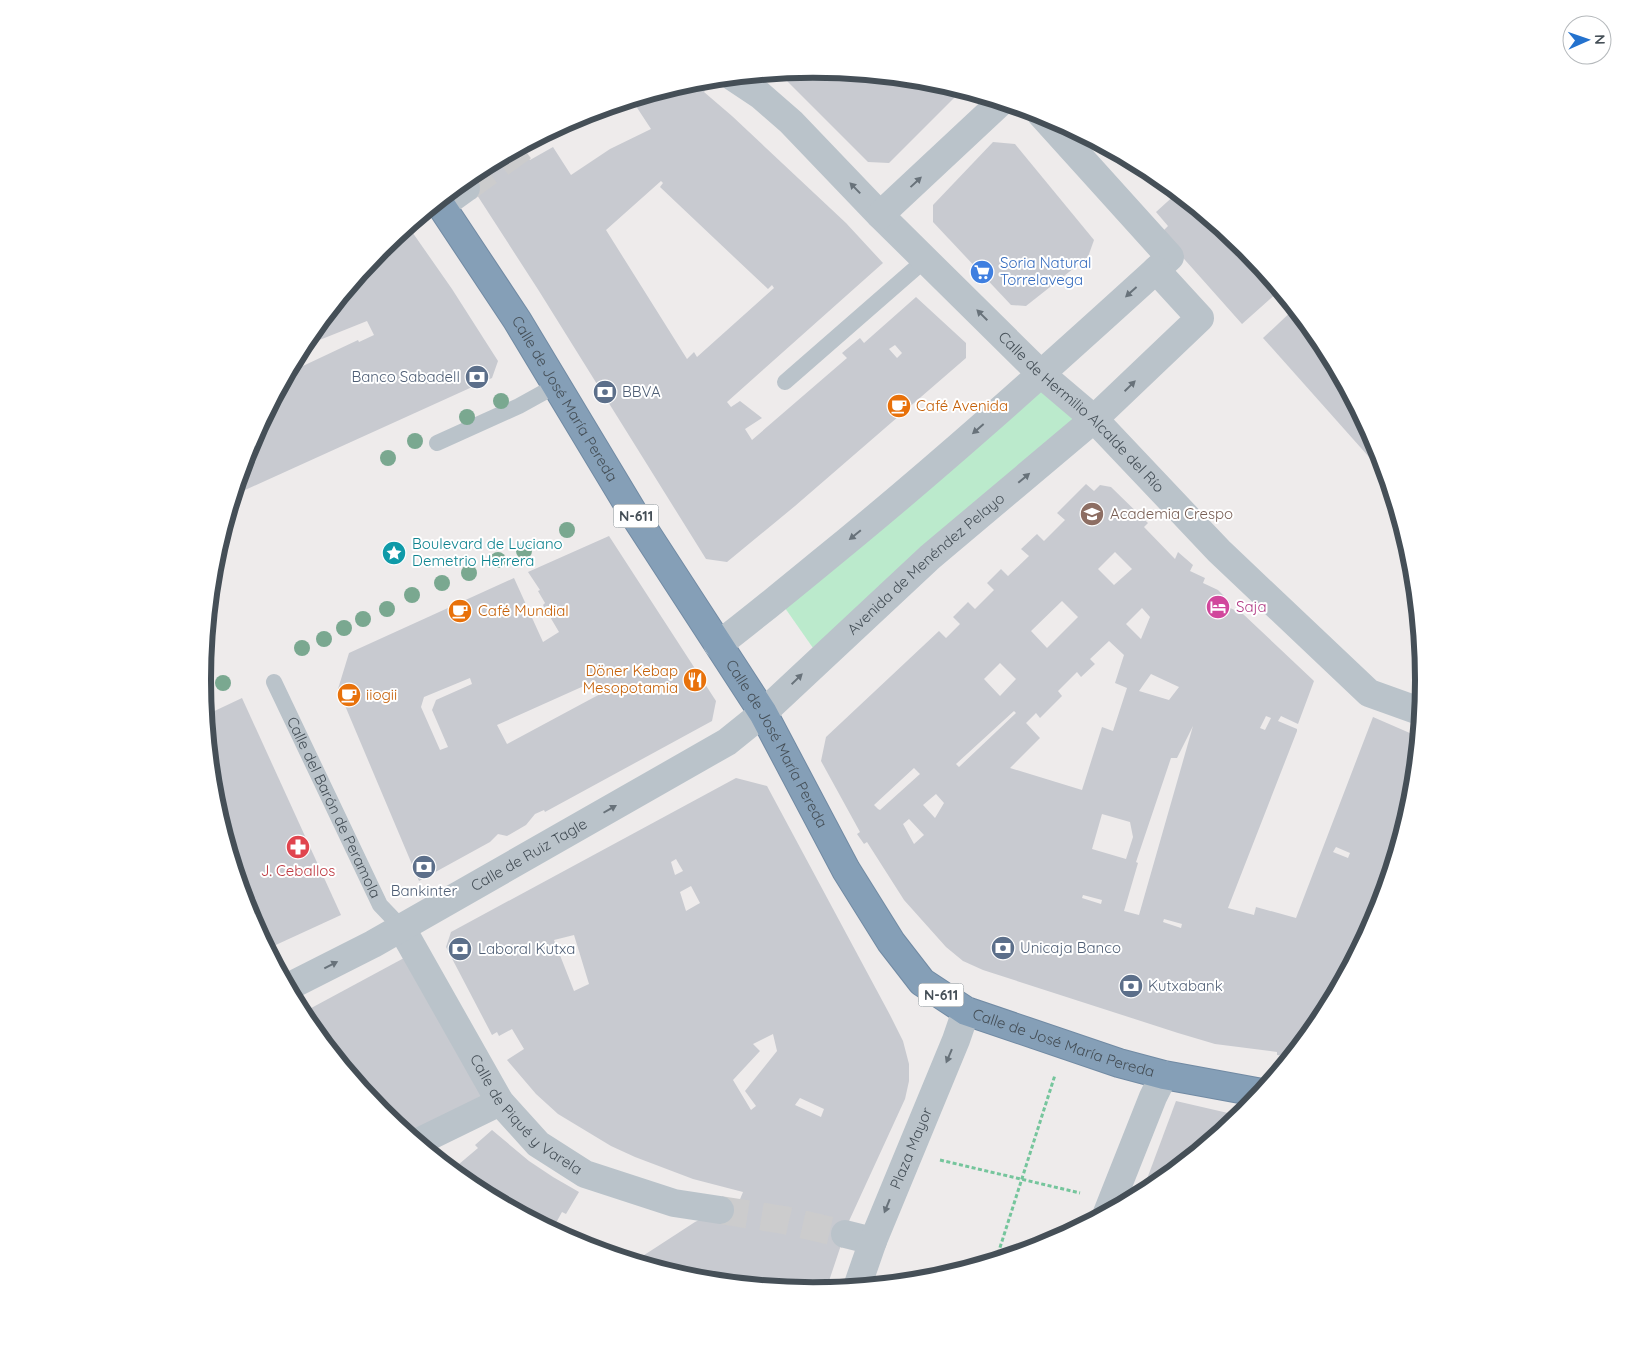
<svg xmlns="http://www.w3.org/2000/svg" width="1627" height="1360" font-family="Quicksand,sans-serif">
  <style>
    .green { fill: #bbeacc }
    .building { fill: #c8cad0; fill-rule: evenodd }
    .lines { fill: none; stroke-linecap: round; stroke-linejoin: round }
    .street-tunnel { stroke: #cccccd; stroke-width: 28; stroke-dasharray: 28 14; stroke-linecap: butt }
    .highway-casing { stroke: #718aa3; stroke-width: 30 }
    .path { stroke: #75c59c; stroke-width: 3; stroke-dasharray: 4 2.5; stroke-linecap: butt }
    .lane { stroke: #bac3ca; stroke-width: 16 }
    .street { stroke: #bac3ca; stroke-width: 28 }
    .highway { stroke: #859fb7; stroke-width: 28 }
    .tree { fill: #7aa890 }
    .oneway { fill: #68727a }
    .labels { text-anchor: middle; stroke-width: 4; stroke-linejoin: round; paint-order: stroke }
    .shield { fill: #fff; stroke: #7d8489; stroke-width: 1 }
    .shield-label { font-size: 14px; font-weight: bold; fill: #454f57 }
    .shop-label { font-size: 15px; fill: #366cbe; stroke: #fff; text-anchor: start }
    .service-label { font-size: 15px; fill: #4e5e75; stroke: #fff; text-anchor: start }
    .street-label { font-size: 15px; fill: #454f57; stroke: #fff }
    .food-label { font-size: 15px; fill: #c56008; stroke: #fff; text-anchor: start }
    .education-label { font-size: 15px; fill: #785e54; stroke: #fff; text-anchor: start }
    .culture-label { font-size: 15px; fill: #0d838f; stroke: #fff; text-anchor: start }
    .hotel-label { font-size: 15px; fill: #b23c85; stroke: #fff; text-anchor: start }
    .health-label { font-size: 15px; fill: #be3a42; stroke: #fff }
    .rim { fill: none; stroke: #454f57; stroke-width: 6 }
  </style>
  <rect width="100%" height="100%" fill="#eeebeb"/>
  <!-- green -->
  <polygon class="green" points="1041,374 1094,419 820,658 778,598"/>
  <!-- building -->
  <g class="building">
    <polygon points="814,69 933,81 958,88 958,94 889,163 868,162 778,72"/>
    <path d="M695 80 707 88 704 92 732 116 846 223 883 263 727 402 731 407 740 401 762 418 745 429 752 440 847 358 842 353 860 338 864 343 916 297 966 343V358L795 506 727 562 706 559 539 291 466 178 474 172 521 147 530 160 553 147 571 175 610 149 651 129 632 100ZM661 181 663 183 660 187 734 257 768 289 772 285 774 288 697 357 694 352 687 359 606 230ZM895 345 902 353 897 358 889 349Z"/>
    <polygon points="993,142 1015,144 1094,240 1088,257 1026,306 1011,305 933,222 933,205"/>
    <polygon points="1178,192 1246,248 1280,290 1242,324 1161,233 1168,226 1156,212"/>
    <polygon points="408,226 452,289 498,361 492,378 234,495 249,446 288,373 358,340 359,342 374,335 367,321 302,347 305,340 381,248"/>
    <polygon points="1295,308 1322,341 1378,446 1384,465 1369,457 1263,338"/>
    <path d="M1086 484 1094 491 1100 485 1111 487 1148 523 1144 527 1175 559 1178 552 1193 565 1190 571 1205 578 1203 583 1218 590 1230 602 1228 607 1243 614 1314 681 1298 724 1281 716 1278 721 1297 729V731L1228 908 1254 915 1256 907 1296 918 1373 717 1419 737 1413 800 1378 914 1322 1020 1291 1057 1277 1055V1052L1215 1044 1178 1033 983 970 963 961 946 947 904 900 867 842 864 844 857 834 860 832 821 761 826 737 939 631 946 638 960 624 953 617 968 602 975 609 994 590 987 583 1001 569 1008 576 1029 556 1021 549 1037 534 1044 541 1065 520 1057 513ZM1115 552 1132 569 1114 585 1098 569ZM1062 601 1078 617 1047 648 1031 631ZM1142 608 1150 617 1141 639 1126 624ZM1109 641 1124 655 1115 683 1127 688 1113 731 1102 727 1082 790 1010 768 1040 738 1026 723 1036 713 1040 718 1062 696 1058 691 1077 672 1081 677 1095 664 1090 659ZM1000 663 1016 679 1000 696 984 679ZM1151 674 1179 687 1169 700 1139 691ZM1014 711 1016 713 959 767 956 764ZM1266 716 1271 718 1265 730 1260 728ZM1193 726 1139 915 1124 911 1138 863 1136 862 1171 758H1177ZM914 768 920 774 880 810 878 809 874 805ZM936 794 944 803 935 818 923 805ZM1102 814 1130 822 1133 837 1126 859 1092 849ZM909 819 924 835 914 844 903 824ZM1336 847 1350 853 1348 858 1333 852ZM1083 895 1102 900 1101 904 1082 898ZM1164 919 1182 924 1181 928 1163 922Z"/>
    <path d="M609 536 716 701 712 721 545 812 544 810 535 814 526 825 507 836 498 834 490 842 419 881 338 689 349 653 514 578 543 642 559 632 543 605 545 603 538 591 540 590 528 572ZM470 678 472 684 436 700 432 710 448 747 440 750 421 707 424 697ZM595 681 602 693 507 744 497 725Z"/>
    <polygon points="242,698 341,915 267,949 249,914 214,799 206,715"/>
    <path d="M736 778 767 786 890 1015 903 1041 909 1064V1081L905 1099 849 1221 826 1290 813 1291 694 1279 635 1261 695 1222 734 1203 738 1204 743 1192 693 1179 635 1157 611 1146 558 1114 536 1094 507 1060 524 1049 512 1029 499 1036 497 1032 492 1035 446 947 451 932ZM676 859 683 871 675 875 671 862ZM691 886 700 903 686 911 680 892ZM574 935 589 984 574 991 554 940ZM773 1034 777 1051 745 1091 756 1106 751 1110 733 1080 760 1051 753 1044ZM800 1098 824 1109 821 1117 795 1105Z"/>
    <polygon points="404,958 492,1093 410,1136 381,1112 305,1019 302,1013"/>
    <polygon points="1176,1101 1241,1116 1153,1188 1141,1195"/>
    <polygon points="492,1130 529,1161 553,1177 579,1192 566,1214 562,1212 552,1230 474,1188 452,1170 478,1148 475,1145"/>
  </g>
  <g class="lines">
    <!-- street-tunnel -->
    <g class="street-tunnel">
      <polyline points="466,188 531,141"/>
      <polyline points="720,1210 784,1220 845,1234"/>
    </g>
    <!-- highway casing -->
    <g class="highway-casing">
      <g id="highway">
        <path id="s6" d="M438 201 517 320 635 516 763 713 846 870 891 942 922 982 966 1011 1119 1063 1164 1075 1262 1093"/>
      </g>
    </g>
    <!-- path -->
    <g class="path">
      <polyline points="940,1160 1080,1193"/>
      <polyline points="996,1260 1055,1075"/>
    </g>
    <!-- lane -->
    <g class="lane">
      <polyline points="785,382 926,259"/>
      <polyline points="437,443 519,406 557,385"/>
      <path id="s1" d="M274 682 380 905 401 927"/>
    </g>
    <!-- street -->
    <g class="street">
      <path id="s2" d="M733 77 760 95 791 122 880 215 1041 374 1094 419 1219 551 1369 693 1422 712"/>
      <polyline points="1040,113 1170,257 1156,270"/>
      <polyline points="441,206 466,188"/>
      <polyline points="880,215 1002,101"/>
      <path id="s3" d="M401 927 500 1102 538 1144 585 1174 674 1203 720 1210"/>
      <path id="s4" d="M288 987 373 944 727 742 763 713 930 557 1094 419 1200 318 1156 270C1046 370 935 470 819 564 785 592 752 619 718 645"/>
      <polyline points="418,1142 500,1102"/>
      <polyline points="1107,1213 1153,1097 1164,1075"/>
      <polyline points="845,1234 873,1241"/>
      <path id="s5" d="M857 1287 873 1241 956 1040 966 1011"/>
    </g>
    <!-- highway -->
    <use href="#highway" class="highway"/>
  </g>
  <!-- trees -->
  <g class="tree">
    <circle cx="501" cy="401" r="8"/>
    <circle cx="467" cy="417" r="8"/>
    <circle cx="415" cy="441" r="8"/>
    <circle cx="388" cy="458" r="8"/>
    <circle cx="567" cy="530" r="8"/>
    <circle cx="524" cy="551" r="8"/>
    <circle cx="498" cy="560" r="8"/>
    <circle cx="469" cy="573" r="8"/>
    <circle cx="442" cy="583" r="8"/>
    <circle cx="412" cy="595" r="8"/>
    <circle cx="387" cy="609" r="8"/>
    <circle cx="363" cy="619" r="8"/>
    <circle cx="344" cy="628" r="8"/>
    <circle cx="324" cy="639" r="8"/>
    <circle cx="302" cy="648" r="8"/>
    <circle cx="223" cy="683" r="8"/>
  </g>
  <!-- one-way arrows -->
  <defs><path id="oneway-solid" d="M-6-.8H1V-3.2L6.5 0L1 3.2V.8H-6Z" transform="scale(1.25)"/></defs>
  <g class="oneway">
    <use href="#oneway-solid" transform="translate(916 182) rotate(-43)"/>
    <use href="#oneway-solid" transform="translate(855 188) rotate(-134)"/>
    <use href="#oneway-solid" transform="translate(1131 292) rotate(138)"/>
    <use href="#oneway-solid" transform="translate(982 315) rotate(-135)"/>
    <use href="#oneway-solid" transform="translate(1130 386) rotate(-44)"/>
    <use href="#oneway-solid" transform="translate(978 429) rotate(139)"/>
    <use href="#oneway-solid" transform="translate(1024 478) rotate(-40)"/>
    <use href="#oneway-solid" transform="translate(855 535) rotate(141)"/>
    <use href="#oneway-solid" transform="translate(797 679) rotate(-44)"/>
    <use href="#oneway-solid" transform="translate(610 809) rotate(-30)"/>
    <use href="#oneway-solid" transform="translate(331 965) rotate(-27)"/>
    <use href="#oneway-solid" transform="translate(949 1056) rotate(113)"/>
    <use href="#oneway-solid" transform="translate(887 1206) rotate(112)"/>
  </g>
  <!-- icons -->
  <defs>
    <g id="supermarket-disc" transform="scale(1.25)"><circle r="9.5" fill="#3f7fe0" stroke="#fff"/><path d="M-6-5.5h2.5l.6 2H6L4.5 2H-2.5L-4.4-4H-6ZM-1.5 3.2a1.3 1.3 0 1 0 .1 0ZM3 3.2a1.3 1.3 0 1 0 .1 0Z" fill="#fff"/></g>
    <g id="bank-disc" transform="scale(1.25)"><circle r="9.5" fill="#5c6f8a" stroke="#fff"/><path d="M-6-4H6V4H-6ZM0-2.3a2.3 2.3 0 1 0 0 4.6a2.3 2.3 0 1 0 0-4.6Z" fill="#fff"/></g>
    <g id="cafe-disc" transform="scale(1.25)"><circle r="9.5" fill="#e8710a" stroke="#fff"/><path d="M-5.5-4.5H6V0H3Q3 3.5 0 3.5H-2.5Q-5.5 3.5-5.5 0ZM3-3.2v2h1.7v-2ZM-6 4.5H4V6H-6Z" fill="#fff"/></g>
    <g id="school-disc" transform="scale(1.25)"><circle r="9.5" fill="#8d6e63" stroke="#fff"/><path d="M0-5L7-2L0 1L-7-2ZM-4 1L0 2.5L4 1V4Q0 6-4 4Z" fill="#fff"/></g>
    <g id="sight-disc" transform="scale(1.25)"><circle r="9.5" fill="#0f9aa8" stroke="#fff"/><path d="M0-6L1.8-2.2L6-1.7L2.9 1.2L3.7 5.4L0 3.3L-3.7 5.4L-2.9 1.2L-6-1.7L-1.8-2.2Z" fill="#fff"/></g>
    <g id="hotel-disc" transform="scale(1.25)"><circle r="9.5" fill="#d1479c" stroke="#fff"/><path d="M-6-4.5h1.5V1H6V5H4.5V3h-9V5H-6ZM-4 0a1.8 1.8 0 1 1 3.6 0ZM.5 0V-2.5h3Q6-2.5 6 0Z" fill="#fff"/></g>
    <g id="restaurant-disc" transform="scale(1.25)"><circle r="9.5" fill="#e8710a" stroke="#fff"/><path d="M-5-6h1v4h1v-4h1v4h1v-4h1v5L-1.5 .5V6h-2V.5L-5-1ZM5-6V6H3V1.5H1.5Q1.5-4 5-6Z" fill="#fff"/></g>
    <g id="pharmacy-disc" transform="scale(1.25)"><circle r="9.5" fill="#e0444e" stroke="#fff"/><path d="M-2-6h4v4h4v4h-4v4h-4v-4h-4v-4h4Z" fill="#fff"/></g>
  </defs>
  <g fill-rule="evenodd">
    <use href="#supermarket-disc" x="982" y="272"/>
    <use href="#bank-disc" x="477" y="377"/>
    <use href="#bank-disc" x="605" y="392"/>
    <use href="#cafe-disc" x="899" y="406"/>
    <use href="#school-disc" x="1092" y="514"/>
    <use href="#sight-disc" x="394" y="553"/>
    <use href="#hotel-disc" x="1218" y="607"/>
    <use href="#cafe-disc" x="460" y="611"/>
    <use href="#restaurant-disc" x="695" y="680"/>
    <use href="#cafe-disc" x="349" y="695"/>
    <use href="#pharmacy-disc" x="298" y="847"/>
    <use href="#bank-disc" x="424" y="867"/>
    <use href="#bank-disc" x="1003" y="948"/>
    <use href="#bank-disc" x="460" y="949"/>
    <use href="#bank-disc" x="1131" y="986"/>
  </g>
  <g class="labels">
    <!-- shield labels -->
    <g class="shield">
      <rect x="613.5" y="504.5" width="45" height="23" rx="4"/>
      <rect x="918.5" y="983.5" width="45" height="23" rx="4"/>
    </g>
    <g class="shield-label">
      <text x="636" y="521">N-611</text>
      <text x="941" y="1000">N-611</text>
    </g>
    <!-- shop labels -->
    <g class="shop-label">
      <text x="1000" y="268">Soria Natural<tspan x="1000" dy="17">Torrelavega</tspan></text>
    </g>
    <!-- service labels -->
    <g class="service-label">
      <text x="460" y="382" text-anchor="end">Banco Sabadell</text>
      <text x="622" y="397">BBVA</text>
      <text x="424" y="896" text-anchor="middle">Bankinter</text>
      <text x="1020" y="953">Unicaja Banco</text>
      <text x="478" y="954">Laboral Kutxa</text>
      <text x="1148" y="991">Kutxabank</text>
    </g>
    <!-- street labels -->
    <g class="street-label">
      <text dy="5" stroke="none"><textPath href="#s6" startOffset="235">Calle de José María Pereda</textPath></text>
      <text dy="5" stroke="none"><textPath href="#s2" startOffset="484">Calle de Hermilio Alcalde del Río</textPath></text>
      <text dy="5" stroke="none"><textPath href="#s4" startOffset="770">Avenida de Menéndez Pelayo</textPath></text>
      <text dy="5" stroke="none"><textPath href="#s6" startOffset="640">Calle de José María Pereda</textPath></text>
      <text dy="5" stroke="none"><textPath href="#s1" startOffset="139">Calle del Barón de Peramola</textPath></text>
      <text dy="5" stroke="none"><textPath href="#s4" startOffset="275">Calle de Ruiz Tagle</textPath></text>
      <text dy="5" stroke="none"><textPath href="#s6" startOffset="1075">Calle de José María Pereda</textPath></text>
      <text dy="5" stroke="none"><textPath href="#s3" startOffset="228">Calle de Piqué y Varela</textPath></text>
      <text dy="5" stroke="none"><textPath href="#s5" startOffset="149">Plaza Mayor</textPath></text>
    </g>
    <!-- food labels -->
    <g class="food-label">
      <text x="916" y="411">Café Avenida</text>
      <text x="478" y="616">Café Mundial</text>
      <text x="678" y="676" text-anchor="end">Döner Kebap<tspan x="678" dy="17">Mesopotamia</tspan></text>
      <text x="366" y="700">iiogii</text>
    </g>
    <!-- education labels -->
    <g class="education-label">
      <text x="1110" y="519">Academia Crespo</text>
    </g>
    <!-- culture labels -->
    <g class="culture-label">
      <text x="412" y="549">Boulevard de Luciano<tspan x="412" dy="17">Demetrio Herrera</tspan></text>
    </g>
    <!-- hotel labels -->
    <g class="hotel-label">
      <text x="1236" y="612">Saja</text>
    </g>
    <!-- health labels -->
    <g class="health-label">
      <text x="298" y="876">J. Ceballos</text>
    </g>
  </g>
  <!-- crop -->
  <path d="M0 0H1627V1360H0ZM211 680a602 602 0 1 1 1204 0a602 602 0 1 1-1204 0Z" fill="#fff" fill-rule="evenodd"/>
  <path class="rim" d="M211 680a602 602 0 1 1 1204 0a602 602 0 1 1-1204 0Z"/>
  <!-- north arrow -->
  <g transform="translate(1587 40) rotate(88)"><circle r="24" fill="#ffffff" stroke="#b5b9bc"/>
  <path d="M0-4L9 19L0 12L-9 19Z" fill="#2472ce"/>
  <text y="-8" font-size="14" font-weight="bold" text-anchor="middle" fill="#454f57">N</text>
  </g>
</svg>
